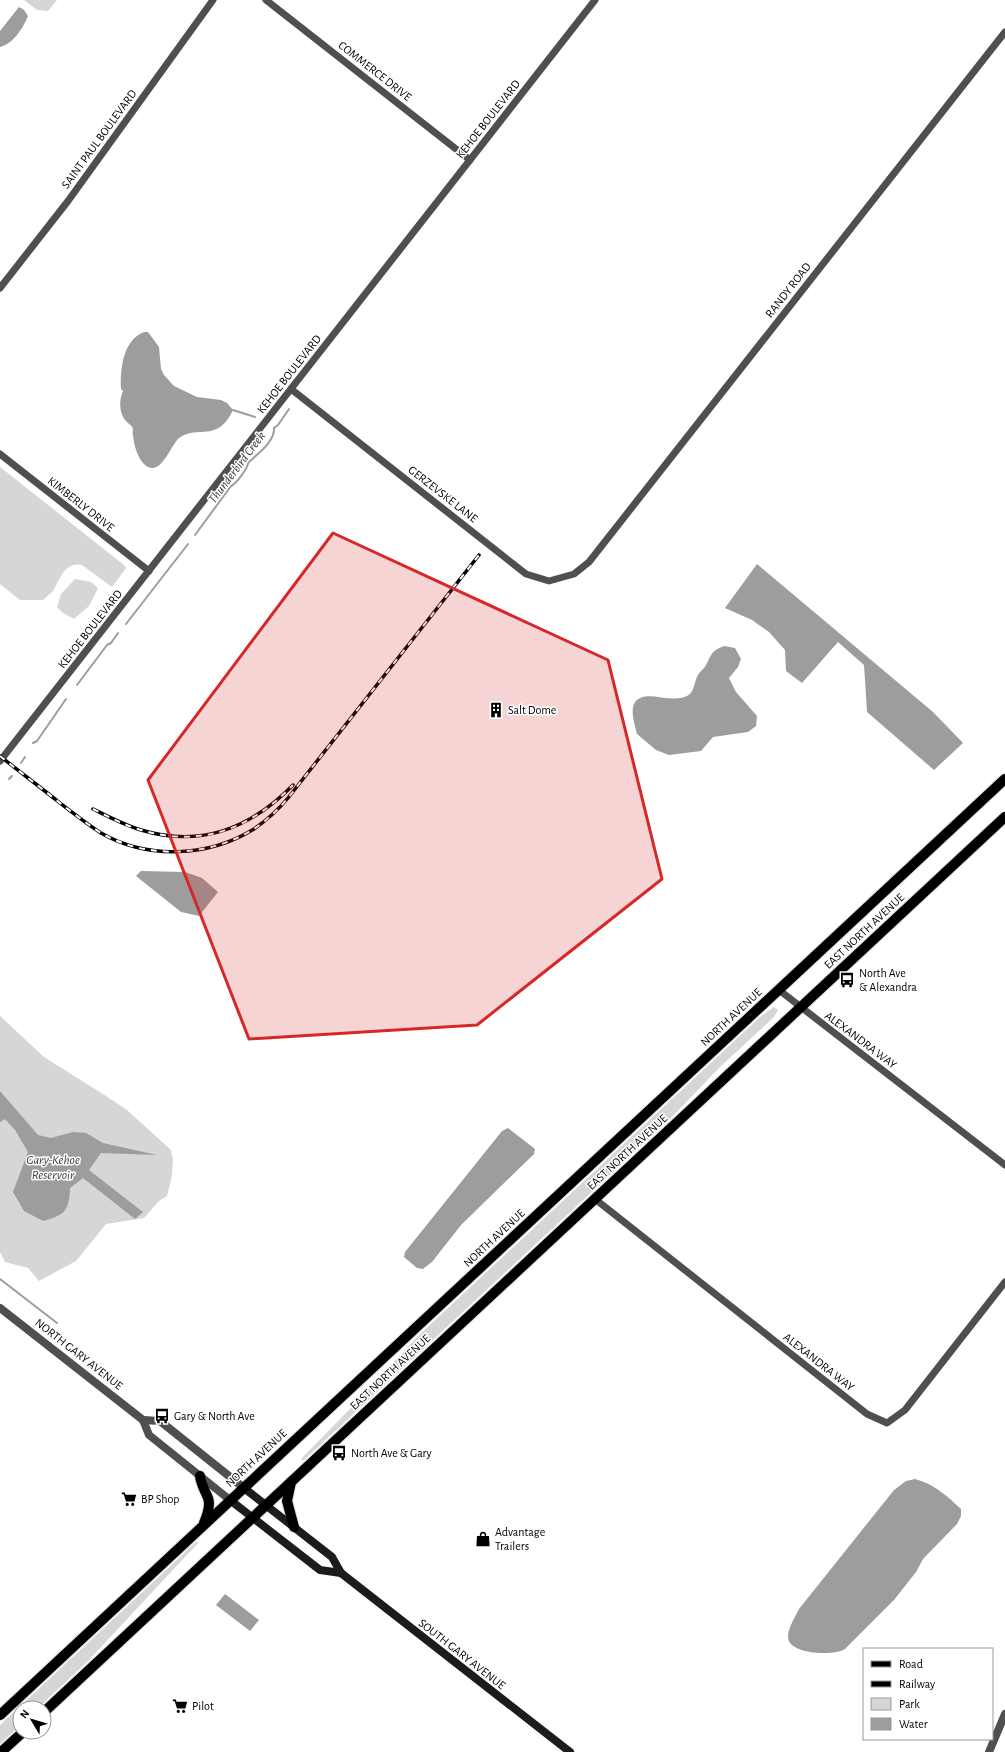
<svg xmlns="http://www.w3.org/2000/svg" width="1005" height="1752" font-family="'Alegreya Sans',sans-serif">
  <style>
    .green { fill: #d6d6d6 }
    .water { fill: #9d9d9d }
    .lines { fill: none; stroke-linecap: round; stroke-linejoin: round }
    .stream { stroke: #9d9d9d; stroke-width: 2 }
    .primary-casing { stroke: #dbdbdb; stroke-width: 12 }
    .minor { stroke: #4f4f4f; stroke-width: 7 }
    .tertiary { stroke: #4f4f4f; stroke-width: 8 }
    .secondary { stroke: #1c1c1c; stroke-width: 8 }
    .primary { stroke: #000; stroke-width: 10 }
    .rail-casing { stroke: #000; stroke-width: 3.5 }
    .rail { stroke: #fff; stroke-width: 2; stroke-dasharray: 6; stroke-linecap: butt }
    .marked { fill: #d62828; fill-opacity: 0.2; stroke: #d62828; stroke-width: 3; stroke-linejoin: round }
    .labels { text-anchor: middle; stroke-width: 3; stroke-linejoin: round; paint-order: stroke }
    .street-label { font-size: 12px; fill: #000; stroke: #fff }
    .poi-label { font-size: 12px; fill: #000; stroke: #fff; text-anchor: start }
    .water-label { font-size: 13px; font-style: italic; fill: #3e3e3e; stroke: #fff }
  </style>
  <rect width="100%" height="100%" fill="#fff"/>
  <!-- green -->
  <g class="green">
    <polygon points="24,0 57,0 48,11 37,10"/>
    <path d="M0 467 124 565 126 568 112 587 82 565C65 561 60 579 53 591 50 594 46 597 43 600H20L0 584Z"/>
    <polygon points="75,579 91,582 98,588 89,606 74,619 63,613 57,607 61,594"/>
    <polygon points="774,1007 778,1010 774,1017 720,1067 671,1118 303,1461 301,1459 349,1410 419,1335 761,1016"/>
    <polygon points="0,1016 44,1057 106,1096 127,1110 171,1150 173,1160 172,1176 167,1196 159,1201 144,1218 106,1224 76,1261 39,1281 28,1268 5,1262 0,1252"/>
    <polygon points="197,1541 198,1543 88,1661 38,1708 20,1708 20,1725 0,1744 0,1725"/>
  </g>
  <!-- water -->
  <g class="water">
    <path d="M19 7 24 10 28 16C23 28 13 44 0 47V31Z"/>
    <path d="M144 332H148L159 347 161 369 164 375 174 386 197 397 221 400 227 403 233 410C217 444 198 424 179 438 172 444 163 470 151 468 139 465 134 446 133 435 132 433 133 431 133 429 132 425 127 423 125 420 119 412 119 400 123 391L121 389C120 369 123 340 144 332Z"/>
    <polygon points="757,564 933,712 963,743 934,770 867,712 864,665 838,642 802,683 786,671 785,650 769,632 752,620 725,608"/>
    <path d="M724 646 735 648 741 659 738 667 729 678 736 692 757 716 756 726 748 732 713 737 701 751 669 755 656 750 637 734C635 725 629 709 636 701 647 689 669 704 687 696 695 692 694 681 698 675 700 671 704 669 706 665 712 654 711 651 724 646Z"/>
    <polygon points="141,871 185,872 202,878 218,892 199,916 181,912 136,876"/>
    <path d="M0 1091 38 1135 51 1138 73 1132 86 1133 103 1143 157 1155 101 1153 89 1170 143 1212 135 1219 83 1178 70 1188C69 1211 65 1215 43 1221L24 1211 13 1192 28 1152 15 1130 5 1119 0 1122Z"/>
    <polygon points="508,1128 535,1149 534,1154 461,1225 432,1262 423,1269 417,1268 404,1257 405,1252 502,1131"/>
    <path d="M915 1479C934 1484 946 1495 961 1509V1516L957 1524 923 1559 916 1572 894 1600 845 1649C835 1656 788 1655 788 1637 788 1628 795 1617 799 1609L894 1490 906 1481Z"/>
    <polygon points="225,1594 259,1620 250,1631 216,1605"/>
  </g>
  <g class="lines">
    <!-- stream -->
    <g class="stream">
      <polyline points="233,410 255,417"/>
      <path d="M195 535 231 486C236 484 248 468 248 463 257 454 275 442 274 428L278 425 289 409"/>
      <polyline points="126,624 188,544"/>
      <polyline points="77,685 107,645 111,643 118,633"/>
      <polyline points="33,743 37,741 66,699"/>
      <polyline points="21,763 25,757"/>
      <polyline points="9,779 12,776"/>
      <polyline points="0,1279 57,1323"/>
    </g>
    <!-- primary casing -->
    <g class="primary-casing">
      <g id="primary">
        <path d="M200 1476C201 1485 205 1490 208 1498 211 1506 207 1516 204 1523"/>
        <polyline points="291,1482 287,1501 294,1527"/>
        <polyline points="44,1712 1005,817"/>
        <polyline points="0,1715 1005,779"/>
        <polyline points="1,1752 23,1732"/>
      </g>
    </g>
    <!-- minor -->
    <g class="minor">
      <polyline points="266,0 470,160"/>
      <polyline points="0,288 68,201 213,0"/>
      <polyline points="291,389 526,574 549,581 574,574 589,562 1005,32"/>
      <polyline points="0,454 149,571"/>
      <polyline points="0,761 595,0"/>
      <polyline points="779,990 1005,1165"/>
      <polyline points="595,1199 867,1414 887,1423 905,1410 1005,1282"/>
    </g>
    <!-- tertiary -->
    <g class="tertiary">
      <polyline points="0,1308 143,1420 149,1435 230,1500"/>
      <polyline points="143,1420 160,1421 244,1488"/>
      <polyline points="989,1752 1005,1714"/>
    </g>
    <!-- secondary -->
    <g class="secondary">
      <polyline points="244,1488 332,1557 341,1573 570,1752"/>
      <polyline points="230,1500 320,1570 341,1573"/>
    </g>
    <!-- primary -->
    <use href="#primary" class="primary"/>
    <!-- rail casing -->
    <g class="rail-casing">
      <g id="rail">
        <path d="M0 756C20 772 40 787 60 803 73 813 87 824 101 833 148 860 209 857 254 829 267 820 278 810 288 798L479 555"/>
        <path d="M93 809C109 817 124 825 141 830 201 848 250 829 293 785"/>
      </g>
    </g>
    <!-- rail -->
    <use href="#rail" class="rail"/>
  </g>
  <!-- marked area -->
  <path class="marked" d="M333 533 608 660 662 879 477 1025 249 1039 148 780Z"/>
  <!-- icons -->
  <defs>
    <g id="building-bare" transform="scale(1.2)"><path d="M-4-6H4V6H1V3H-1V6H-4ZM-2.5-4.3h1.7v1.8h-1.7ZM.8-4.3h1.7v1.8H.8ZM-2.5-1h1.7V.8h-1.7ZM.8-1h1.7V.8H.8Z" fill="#000" stroke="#fff" stroke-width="2.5" paint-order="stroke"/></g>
    <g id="bus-bare" transform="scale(1.2)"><path d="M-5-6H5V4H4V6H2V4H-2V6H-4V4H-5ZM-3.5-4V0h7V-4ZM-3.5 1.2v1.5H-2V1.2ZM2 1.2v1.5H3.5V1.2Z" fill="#000" stroke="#fff" stroke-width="2.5" paint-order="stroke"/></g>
    <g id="supermarket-bare" transform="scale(1.2)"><path d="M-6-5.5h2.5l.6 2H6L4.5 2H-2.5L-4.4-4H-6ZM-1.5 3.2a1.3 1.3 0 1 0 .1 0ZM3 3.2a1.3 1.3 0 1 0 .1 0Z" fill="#000" stroke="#fff" stroke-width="2.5" paint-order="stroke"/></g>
    <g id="shop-bare" transform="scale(1.2)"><path d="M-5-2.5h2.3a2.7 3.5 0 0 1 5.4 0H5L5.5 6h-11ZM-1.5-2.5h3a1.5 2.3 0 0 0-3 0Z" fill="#000" stroke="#fff" stroke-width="2.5" paint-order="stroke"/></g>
  </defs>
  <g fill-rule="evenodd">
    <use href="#building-bare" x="496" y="710"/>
    <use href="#bus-bare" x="847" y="980"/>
    <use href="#bus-bare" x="162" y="1416"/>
    <use href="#bus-bare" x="339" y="1453"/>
    <use href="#supermarket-bare" x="129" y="1499"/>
    <use href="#shop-bare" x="483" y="1539"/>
    <use href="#supermarket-bare" x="180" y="1706"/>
  </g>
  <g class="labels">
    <!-- street labels -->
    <g class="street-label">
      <text transform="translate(375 71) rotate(38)" y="4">COMMERCE DRIVE</text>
      <text transform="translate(488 119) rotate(-52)" y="4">KEHOE BOULEVARD</text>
      <text transform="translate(99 139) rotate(-54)" y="4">SAINT PAUL BOULEVARD</text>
      <text transform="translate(788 290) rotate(-52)" y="4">RANDY ROAD</text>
      <text transform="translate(289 374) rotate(-52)" y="4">KEHOE BOULEVARD</text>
      <text transform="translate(443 494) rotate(38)" y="4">GERZEVSKE LANE</text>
      <text transform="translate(81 504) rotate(38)" y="4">KIMBERLY DRIVE</text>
      <text transform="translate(90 629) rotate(-52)" y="4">KEHOE BOULEVARD</text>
      <text transform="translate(864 931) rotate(-43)" y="4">EAST NORTH AVENUE</text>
      <text transform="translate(731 1017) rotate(-43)" y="4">NORTH AVENUE</text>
      <text transform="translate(861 1040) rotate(37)" y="4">ALEXANDRA WAY</text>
      <text transform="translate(627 1152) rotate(-43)" y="4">EAST NORTH AVENUE</text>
      <text transform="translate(494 1238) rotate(-43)" y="4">NORTH AVENUE</text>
      <text transform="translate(79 1354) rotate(38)" y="4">NORTH GARY AVENUE</text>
      <text transform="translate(819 1362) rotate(38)" y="4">ALEXANDRA WAY</text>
      <text transform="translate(390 1372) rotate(-43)" y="4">EAST NORTH AVENUE</text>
      <text transform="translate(256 1458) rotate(-43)" y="4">NORTH AVENUE</text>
      <text transform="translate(462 1654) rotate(38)" y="4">SOUTH GARY AVENUE</text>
    </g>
    <!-- poi labels -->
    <g class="poi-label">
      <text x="508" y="714">Salt Dome</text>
      <text x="859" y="977">North Ave<tspan x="859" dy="14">&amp; Alexandra</tspan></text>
      <text x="174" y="1420">Gary &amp; North Ave</text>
      <text x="351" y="1457">North Ave &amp; Gary</text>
      <text x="141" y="1503">BP Shop</text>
      <text x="495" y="1536">Advantage<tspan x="495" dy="14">Trailers</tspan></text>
      <text x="192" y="1710">Pilot</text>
    </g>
    <!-- water labels -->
    <g class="water-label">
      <text transform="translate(236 467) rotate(-53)" y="5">Thunderbird Creek</text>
      <text x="53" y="1164">Gary-Kehoe<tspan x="53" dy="15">Reservoir</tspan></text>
    </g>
  </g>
  <!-- legend -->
  <rect x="863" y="1648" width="130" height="92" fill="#ffffff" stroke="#999999"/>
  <rect x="871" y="1661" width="20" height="6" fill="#000000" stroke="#999999"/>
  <text x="899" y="1668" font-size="12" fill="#000000">Road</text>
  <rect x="871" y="1681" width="20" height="6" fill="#000000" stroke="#999999"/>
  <text x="899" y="1688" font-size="12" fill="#000000">Railway</text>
  <rect x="871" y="1698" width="20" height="12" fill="#d6d6d6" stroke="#999999"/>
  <text x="899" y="1708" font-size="12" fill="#000000">Park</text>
  <rect x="871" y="1718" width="20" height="12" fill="#9d9d9d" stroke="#999999"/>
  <text x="899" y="1728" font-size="12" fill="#000000">Water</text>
  <!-- north arrow -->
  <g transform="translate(32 1720) rotate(308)"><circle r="19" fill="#ffffff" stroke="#999999"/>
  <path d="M0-3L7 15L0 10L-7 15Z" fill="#000000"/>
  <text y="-6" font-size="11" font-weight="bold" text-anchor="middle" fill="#000000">N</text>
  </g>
</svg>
